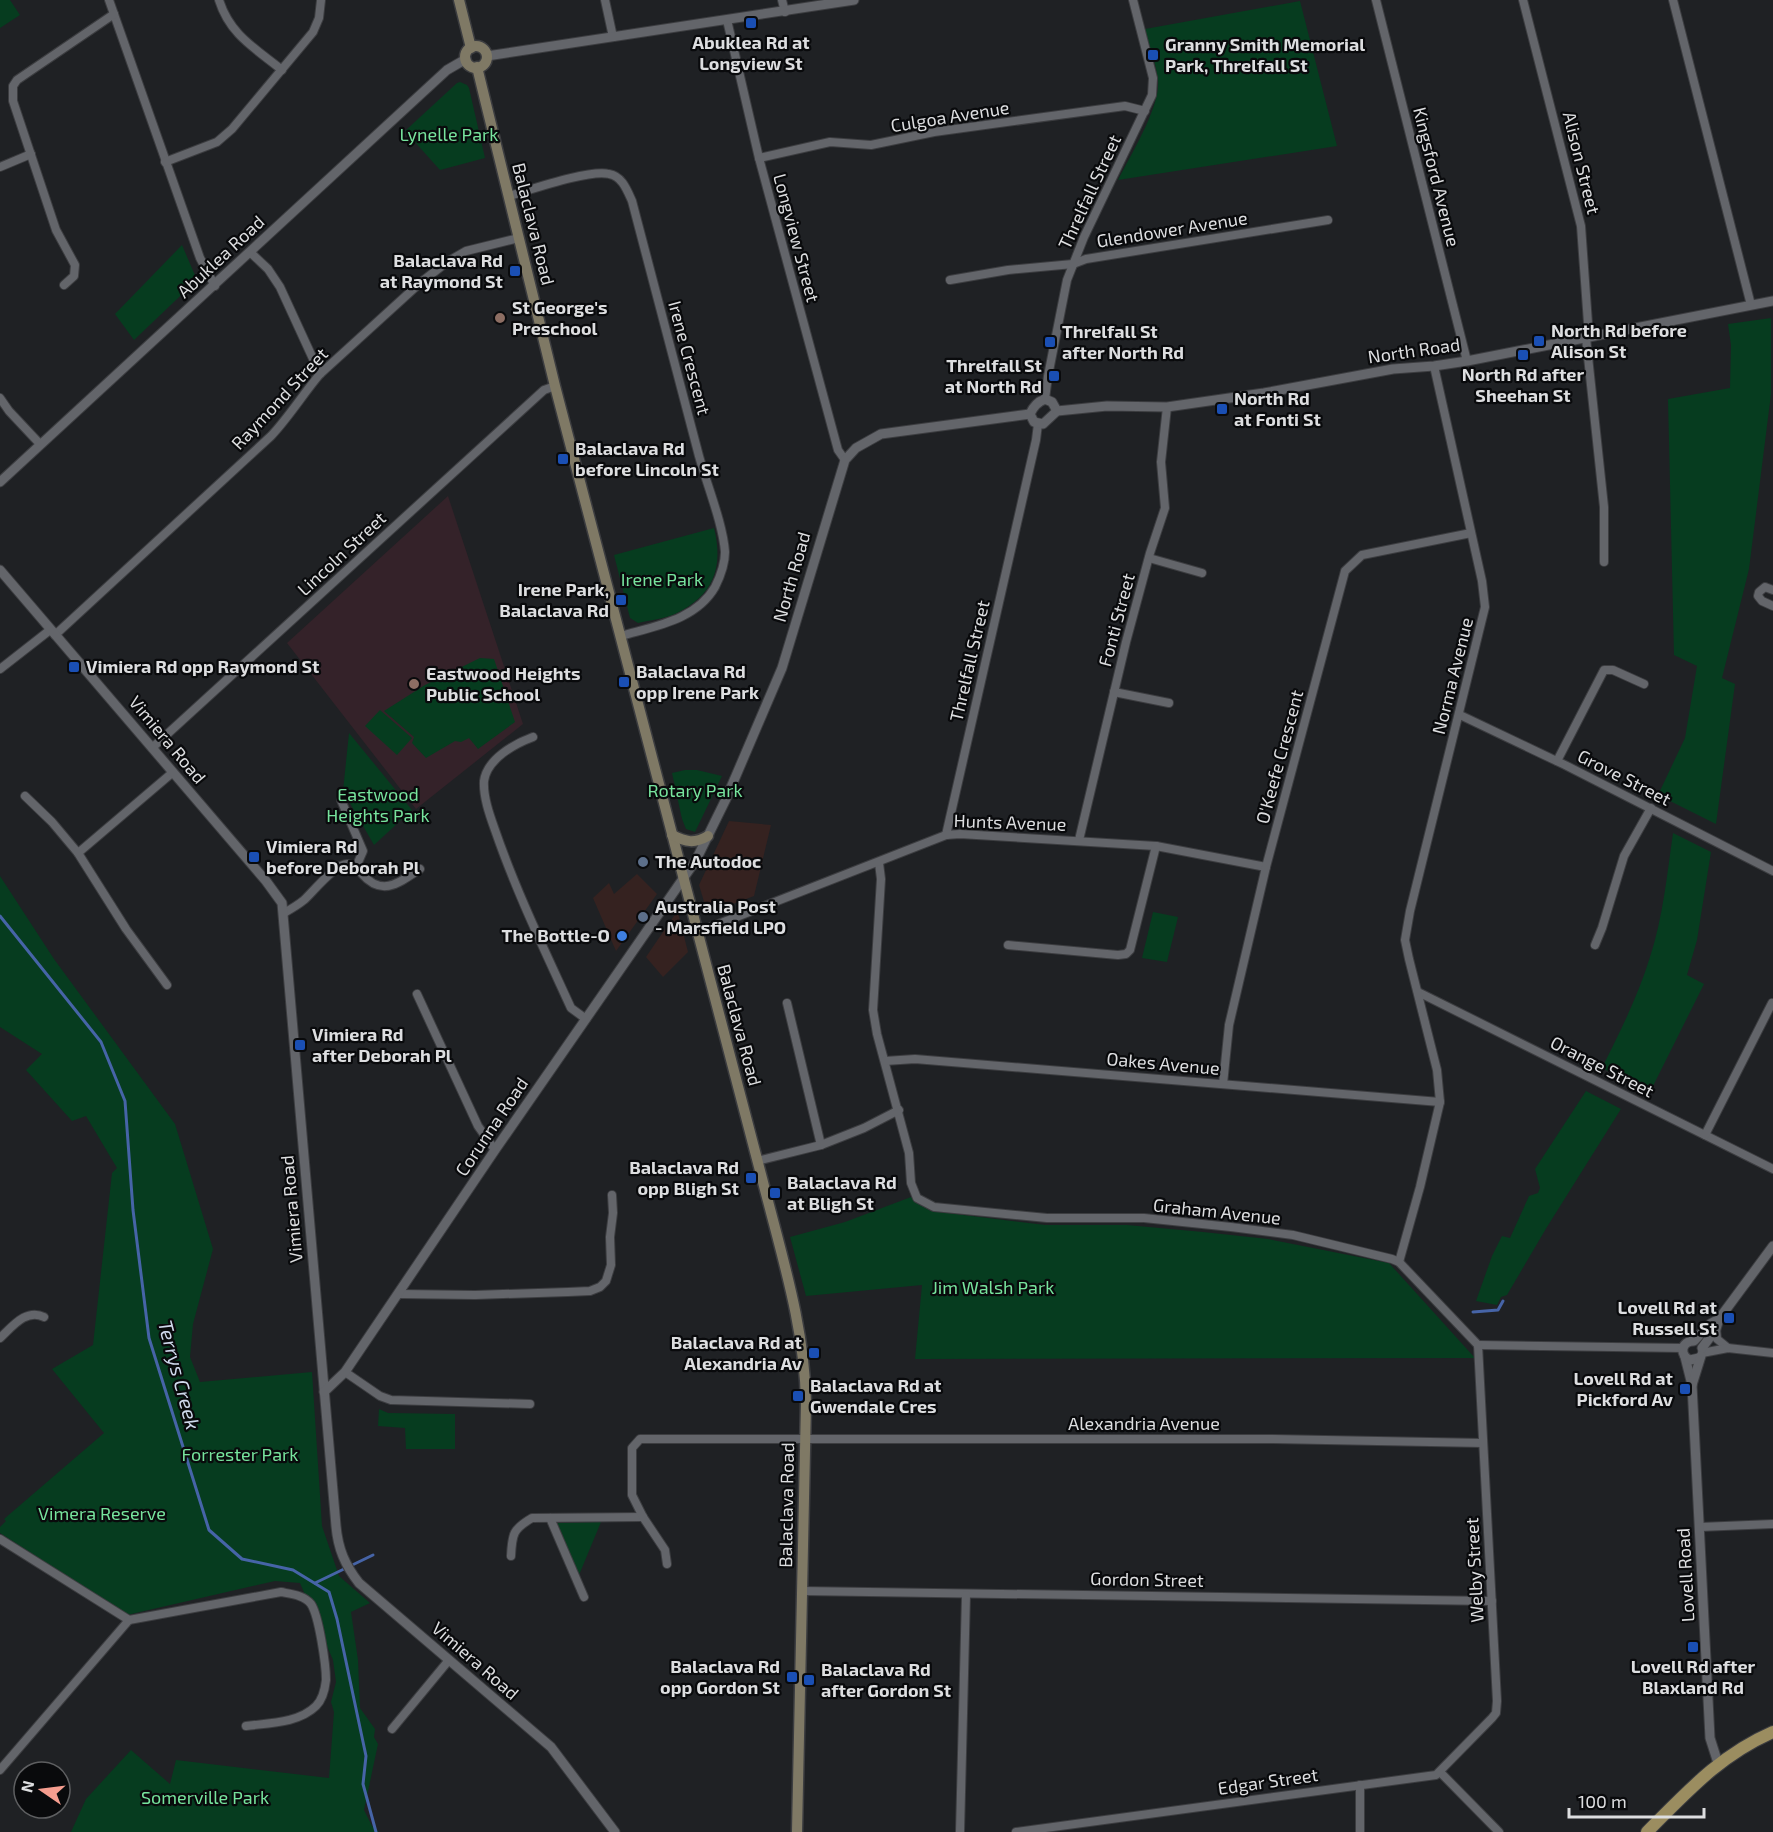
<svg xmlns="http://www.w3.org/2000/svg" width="1773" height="1832" font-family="'Exo 2',sans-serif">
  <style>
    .commercial { fill: #352220 }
    .education { fill: #342229 }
    .green { fill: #063c1f }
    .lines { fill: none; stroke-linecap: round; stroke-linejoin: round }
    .stream { stroke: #4664a7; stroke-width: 3 }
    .minor-casing { stroke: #3c3d40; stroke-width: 10 }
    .tertiary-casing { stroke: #3c3d40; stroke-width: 11 }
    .secondary-casing { stroke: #3c3d40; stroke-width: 13 }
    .primary-casing { stroke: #3c3d40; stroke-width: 14 }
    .minor { stroke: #63656a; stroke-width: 8 }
    .tertiary { stroke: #63656a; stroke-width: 9 }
    .secondary { stroke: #7f7965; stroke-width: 10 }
    .primary { stroke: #9b8d60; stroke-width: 12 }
    .transit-dot { fill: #1a4fb4; stroke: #090a0c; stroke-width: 2 }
    .education-dot { fill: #8d6e63; stroke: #090a0c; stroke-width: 2 }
    .service-dot { fill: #5c6f8a; stroke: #090a0c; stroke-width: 2 }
    .shop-dot { fill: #3f7fe0; stroke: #090a0c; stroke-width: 2 }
    .labels { text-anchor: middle; stroke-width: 4.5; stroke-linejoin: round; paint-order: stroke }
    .poi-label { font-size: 18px; font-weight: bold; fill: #dddee0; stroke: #090a0c; text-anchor: start }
    .street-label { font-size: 18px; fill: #dddee0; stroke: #090a0c }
    .park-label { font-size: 18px; fill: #77e49d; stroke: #090a0c }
    .water-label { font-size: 20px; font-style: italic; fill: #cfd9ec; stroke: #090a0c }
  </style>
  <rect width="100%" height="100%" fill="#1f2124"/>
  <!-- commercial -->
  <g class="commercial">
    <polygon points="729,821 771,825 754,896 712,912 705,905 699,885"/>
    <polygon points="637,874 657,894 616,951 593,898 609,883 614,894"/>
    <polygon points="676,913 678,913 688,952 663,977 646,957"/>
  </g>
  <!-- education -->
  <polygon class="education" points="448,496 523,724 416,809 287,643"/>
  <!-- green -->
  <g class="green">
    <polygon points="0,0 10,0 20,15 0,28"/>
    <path d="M1300 1 1337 146 1118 180C1130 156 1161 106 1158 80 1156 63 1149 46 1145 29Z"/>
    <polygon points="460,82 467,85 469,88 485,158 440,170 405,131 457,83"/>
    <polygon points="182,245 197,280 134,340 115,314"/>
    <polygon points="1771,318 1771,394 1749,569 1722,678 1735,684 1716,824 1658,795 1685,738 1697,666 1674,655 1668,399 1730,388 1731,345 1728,324"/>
    <path d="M714 528C724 568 713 596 675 614 664 619 650 620 638 623L630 618 614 555Z"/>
    <polygon points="480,658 494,659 515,722 478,749 469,738 461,742 455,741 426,758 412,743 414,737 384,711 425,685"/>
    <polygon points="380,710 412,738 397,755 365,726"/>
    <polygon points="349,733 412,810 374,845 343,791"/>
    <polygon points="685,770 697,770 722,776 695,832 686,829 682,819 672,773"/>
    <path d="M1673 833 1711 852 1697 940 1687 975 1704 984 1650 1092 1602 1068C1620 1032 1638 996 1650 957 1663 917 1667 875 1673 833Z"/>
    <polygon points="0,876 54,959 175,1124 213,1249 193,1324 190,1357 200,1382 312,1372 322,1526 339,1576 370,1603 351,1612 358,1660 360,1708 375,1729 374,1737 378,1744 364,1810 372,1826 379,1832 71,1832 86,1799 131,1750 170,1784 176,1760 329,1778 334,1712 331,1702 336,1682 333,1660 300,1583 275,1581 127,1615 0,1533 0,1527 6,1521 4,1519 104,1433 52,1369 93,1345 112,1173 117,1168 86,1116 72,1121 26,1070 42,1054 0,1027"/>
    <polygon points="1153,912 1178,917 1167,962 1142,958"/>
    <polygon points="1586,1091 1621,1109 1547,1227 1507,1295 1501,1297 1497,1305 1476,1301 1492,1256 1502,1236 1510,1238 1529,1196 1538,1193 1540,1188 1535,1169"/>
    <polygon points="911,1197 918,1204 931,1211 1045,1225 1127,1225 1203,1232 1268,1239 1389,1263 1475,1358 915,1359 922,1285 806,1296 790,1237 845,1222"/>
    <polygon points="379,1409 388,1413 455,1414 455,1449 406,1449 405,1428 378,1426"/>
    <polygon points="601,1522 579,1575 557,1523"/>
  </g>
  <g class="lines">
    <!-- stream -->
    <g class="stream">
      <polyline points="0,916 101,1042 125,1101 133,1210 149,1338 209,1530 242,1559 293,1570 329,1592 337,1619 366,1756 363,1784 376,1832"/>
      <polyline points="1473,1312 1498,1310 1503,1301"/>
      <polyline points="315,1583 373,1555"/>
    </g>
    <!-- minor casing -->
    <g class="minor-casing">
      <g id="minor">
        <polyline points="109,0 200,258 215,286"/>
        <path d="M219 0C230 35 255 48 282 70"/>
        <polyline points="605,0 613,37"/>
        <polyline points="782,0 785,12"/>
        <polyline points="1376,0 1467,361"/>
        <polyline points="1523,0 1581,226 1589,337"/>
        <polyline points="1673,0 1751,305"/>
        <polyline points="727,20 759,158 838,450 845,460"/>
        <polyline points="759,158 830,142 871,145 934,132 1125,106 1145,111"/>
        <polyline points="165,162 217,142 232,129 313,32 319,18 321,0"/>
        <polyline points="0,167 31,154"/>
        <path d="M509 196C530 190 590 169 609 174 622 176 627 190 632 201 655 286 677 371 699 456 707 485 723 524 725 552 725 563 720 577 715 587 696 620 655 626 621 636"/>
        <polyline points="251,253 268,269 280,287 320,374"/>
        <polyline points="950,280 1008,270 1073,264 1086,259 1328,220"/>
        <polyline points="64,285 74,276 75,265 56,230 13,101 13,86 17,80 114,14"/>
        <polyline points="1586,338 1604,507 1604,562"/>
        <polyline points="0,398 9,411 40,444"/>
        <polyline points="1045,399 1048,376 1067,280 1084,237 1152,95 1153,78 1133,0"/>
        <polyline points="1149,558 1202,573"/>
        <polyline points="1773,590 1765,587 1759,592 1758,596 1762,601 1773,606"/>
        <path d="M55 635 271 436C289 417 303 394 320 374L420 283 447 262 466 251 519 238"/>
        <polyline points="0,669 50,630"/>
        <polyline points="1114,692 1169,703"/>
        <polyline points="1460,715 1565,765 1773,871"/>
        <path d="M533 737C514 744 487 759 484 781 483 797 490 816 495 830 516 891 544 949 571 1008L586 1019"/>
        <polyline points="152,748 544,390 555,386"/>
        <polyline points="1557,761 1604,670 1613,670 1644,684"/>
        <polyline points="25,796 52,822 78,853 126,929 167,985"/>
        <polyline points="341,800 363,851 356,867"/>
        <polyline points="946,835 1036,440 1038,424"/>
        <polyline points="1079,840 1126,642 1150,553 1165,508 1161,462 1167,407"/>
        <polyline points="78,853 172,773"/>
        <polyline points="879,863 881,879 873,1010 877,1034 909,1153 911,1183 917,1198 934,1207 1047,1218 1144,1218 1231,1227 1293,1235 1392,1259 1399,1262 1478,1345"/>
        <path d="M284 913C291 909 298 905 304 900 313 892 335 864 347 864 354 864 358 869 362 874 382 897 399 883 420 869"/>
        <polyline points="698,932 946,835 960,834 1156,846 1266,867"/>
        <polyline points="1008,945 1118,955 1126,954 1130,950 1156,846"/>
        <polyline points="1595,945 1602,928 1624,856 1651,808"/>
        <polyline points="1418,992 1773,1169"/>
        <polyline points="417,994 478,1126 495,1150"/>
        <polyline points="787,1003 821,1145"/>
        <polyline points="885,1061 915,1059 1440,1102"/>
        <polyline points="1223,1084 1229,1025 1266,867 1345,571 1362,555 1471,533"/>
        <polyline points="1705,1135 1772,1003"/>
        <polyline points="757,1161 821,1145 864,1128 899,1110"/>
        <polyline points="1399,1262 1420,1187 1440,1102 1437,1070 1409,959 1405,940 1410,911 1485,607 1482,581 1434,366"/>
        <polyline points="399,1294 475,1295 568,1292 590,1291 600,1287 606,1281 611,1265 610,1237 613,1213 612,1195"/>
        <polyline points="1716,1329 1717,1339 1728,1348"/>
        <path d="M0 1338C12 1327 26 1308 44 1317"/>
        <polyline points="1478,1345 1683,1348"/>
        <polyline points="1702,1353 1728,1348 1773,1353"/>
        <polyline points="345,1372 380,1396 391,1400 530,1404"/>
        <polyline points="550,1518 584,1597"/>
        <polyline points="1700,1527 1773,1524"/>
        <path d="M0 1539 129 1620 281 1592C291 1594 304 1595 311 1604 319 1616 326 1665 326 1680 325 1689 323 1699 316 1706 299 1723 269 1723 246 1726"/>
        <path d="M511 1556C512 1534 513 1529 532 1518L643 1517"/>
        <polyline points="667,1564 665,1550 643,1517 632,1495 632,1448 640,1439 1273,1439 1483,1443"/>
        <polyline points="802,1591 1492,1601"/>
        <polyline points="392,1729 449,1660"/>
        <polyline points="0,1770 129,1620"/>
        <polyline points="1440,1772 1499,1832"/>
        <polyline points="960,1832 966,1595"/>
        <polyline points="1016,1832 1436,1775 1492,1718 1496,1713 1497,1701 1478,1345"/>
        <polyline points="1360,1832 1360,1785"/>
      </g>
    </g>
    <!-- tertiary casing -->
    <g class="tertiary-casing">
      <g id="tertiary">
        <polyline points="487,56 854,0"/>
        <path d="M1045 399 1052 402 1057 411 1043 424 1034 422 1030 414C1033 407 1037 402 1045 399Z"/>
        <polyline points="1057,411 1107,406 1167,407 1264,393 1393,369 1434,366 1467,361 1773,301"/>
        <polyline points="0,482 447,70 466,59"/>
        <path d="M0 570 266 881 282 903 336 1526C338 1549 345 1565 359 1583L551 1747 615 1832"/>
        <polyline points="1702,1348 1716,1329 1719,1319 1773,1246"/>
        <polyline points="1685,1357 1692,1385 1710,1738 1718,1763"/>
        <path d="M1699 1358 1690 1360C1679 1355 1681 1341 1694 1341L1710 1324 1719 1319"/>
        <polyline points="1692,1385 1701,1356"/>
        <polyline points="324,1392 345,1372 495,1150 696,860 726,799 782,668 845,460 856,448 881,434 1030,414"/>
      </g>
    </g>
    <!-- secondary casing -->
    <g class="secondary-casing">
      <g id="secondary">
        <polyline points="459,0 471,48"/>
        <circle cx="476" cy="57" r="11"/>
        <path d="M477 67 555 386 769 1205C786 1270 805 1335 806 1403L797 1832"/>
        <path d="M672 835C686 842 694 844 708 836"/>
      </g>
    </g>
    <!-- primary casing -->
    <g class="primary-casing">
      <path id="primary" d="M1647 1832C1687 1792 1720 1755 1773 1732"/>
    </g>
    <!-- minor -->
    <use href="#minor" class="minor"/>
    <!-- tertiary -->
    <use href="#tertiary" class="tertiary"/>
    <!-- secondary -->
    <use href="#secondary" class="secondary"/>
    <!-- primary -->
    <use href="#primary" class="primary"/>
  </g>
  <!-- markers -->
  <g class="transit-dot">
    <rect x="745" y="17" width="12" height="12" rx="3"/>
    <rect x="1147" y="49" width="12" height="12" rx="3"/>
    <rect x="509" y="265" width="12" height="12" rx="3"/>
    <rect x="1533" y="335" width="12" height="12" rx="3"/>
    <rect x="1044" y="336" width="12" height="12" rx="3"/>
    <rect x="1517" y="349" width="12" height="12" rx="3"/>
    <rect x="1048" y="370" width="12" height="12" rx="3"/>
    <rect x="1216" y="403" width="12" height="12" rx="3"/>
    <rect x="557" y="453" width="12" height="12" rx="3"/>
    <rect x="615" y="594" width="12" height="12" rx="3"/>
    <rect x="68" y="661" width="12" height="12" rx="3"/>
    <rect x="618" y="676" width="12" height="12" rx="3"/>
    <rect x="248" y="851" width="12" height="12" rx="3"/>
    <rect x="294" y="1039" width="12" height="12" rx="3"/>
    <rect x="745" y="1172" width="12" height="12" rx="3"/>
    <rect x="769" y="1187" width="12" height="12" rx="3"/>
    <rect x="1723" y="1312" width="12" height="12" rx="3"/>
    <rect x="808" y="1347" width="12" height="12" rx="3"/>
    <rect x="1679" y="1383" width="12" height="12" rx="3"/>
    <rect x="792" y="1390" width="12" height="12" rx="3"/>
    <rect x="1687" y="1641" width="12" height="12" rx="3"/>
    <rect x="786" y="1671" width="12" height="12" rx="3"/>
    <rect x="803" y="1674" width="12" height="12" rx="3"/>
  </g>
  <g class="education-dot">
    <circle cx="500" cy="318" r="6"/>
    <circle cx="414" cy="684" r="6"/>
  </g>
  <g class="service-dot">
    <circle cx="643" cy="862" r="6"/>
    <circle cx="643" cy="917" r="6"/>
  </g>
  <circle class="shop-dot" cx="622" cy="936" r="6"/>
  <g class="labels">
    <!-- poi labels -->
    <g class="poi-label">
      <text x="751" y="49" text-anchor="middle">Abuklea Rd at<tspan x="751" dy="21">Longview St</tspan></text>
      <text x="1165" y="51">Granny Smith Memorial<tspan x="1165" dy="21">Park, Threlfall St</tspan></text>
      <text x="503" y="267" text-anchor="end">Balaclava Rd<tspan x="503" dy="21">at Raymond St</tspan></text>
      <text x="512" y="314">St George's<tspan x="512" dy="21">Preschool</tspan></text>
      <text x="1551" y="337">North Rd before<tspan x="1551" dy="21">Alison St</tspan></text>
      <text x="1062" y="338">Threlfall St<tspan x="1062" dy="21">after North Rd</tspan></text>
      <text x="1042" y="372" text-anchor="end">Threlfall St<tspan x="1042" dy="21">at North Rd</tspan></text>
      <text x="1523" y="381" text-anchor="middle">North Rd after<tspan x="1523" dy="21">Sheehan St</tspan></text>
      <text x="1234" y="405">North Rd<tspan x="1234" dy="21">at Fonti St</tspan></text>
      <text x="575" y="455">Balaclava Rd<tspan x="575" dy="21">before Lincoln St</tspan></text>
      <text x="609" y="596" text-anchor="end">Irene Park,<tspan x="609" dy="21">Balaclava Rd</tspan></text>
      <text x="86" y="673">Vimiera Rd opp Raymond St</text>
      <text x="636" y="678">Balaclava Rd<tspan x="636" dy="21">opp Irene Park</tspan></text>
      <text x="426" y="680">Eastwood Heights<tspan x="426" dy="21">Public School</tspan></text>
      <text x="266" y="853">Vimiera Rd<tspan x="266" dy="21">before Deborah Pl</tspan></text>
      <text x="655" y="868">The Autodoc</text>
      <text x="655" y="913">Australia Post<tspan x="655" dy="21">- Marsfield LPO</tspan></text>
      <text x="610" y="942" text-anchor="end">The Bottle-O</text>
      <text x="312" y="1041">Vimiera Rd<tspan x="312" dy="21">after Deborah Pl</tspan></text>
      <text x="739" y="1174" text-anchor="end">Balaclava Rd<tspan x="739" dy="21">opp Bligh St</tspan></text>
      <text x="787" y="1189">Balaclava Rd<tspan x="787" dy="21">at Bligh St</tspan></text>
      <text x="1717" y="1314" text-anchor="end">Lovell Rd at<tspan x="1717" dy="21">Russell St</tspan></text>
      <text x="802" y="1349" text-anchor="end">Balaclava Rd at<tspan x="802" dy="21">Alexandria Av</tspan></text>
      <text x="1673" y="1385" text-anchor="end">Lovell Rd at<tspan x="1673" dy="21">Pickford Av</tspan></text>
      <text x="810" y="1392">Balaclava Rd at<tspan x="810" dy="21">Gwendale Cres</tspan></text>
      <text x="780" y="1673" text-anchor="end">Balaclava Rd<tspan x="780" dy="21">opp Gordon St</tspan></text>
      <text x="1693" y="1673" text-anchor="middle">Lovell Rd after<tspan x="1693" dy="21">Blaxland Rd</tspan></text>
      <text x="821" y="1676">Balaclava Rd<tspan x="821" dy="21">after Gordon St</tspan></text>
    </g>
    <!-- street labels -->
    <g class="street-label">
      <text transform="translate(950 117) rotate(-9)" y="6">Culgoa Avenue</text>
      <text transform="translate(1581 163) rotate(76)" y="6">Alison Street</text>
      <text transform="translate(1436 177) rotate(76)" y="6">Kingsford Avenue</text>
      <text transform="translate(1090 192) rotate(-65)" y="6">Threlfall Street</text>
      <text transform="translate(533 224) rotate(76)" y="6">Balaclava Road</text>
      <text transform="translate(1172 230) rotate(-9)" y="6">Glendower Avenue</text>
      <text transform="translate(796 238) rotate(75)" y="6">Longview Street</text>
      <text transform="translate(221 257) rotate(-43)" y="6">Abuklea Road</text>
      <text transform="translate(1414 351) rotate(-8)" y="6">North Road</text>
      <text transform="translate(689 358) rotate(75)" y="6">Irene Crescent</text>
      <text transform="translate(280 399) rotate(-47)" y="6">Raymond Street</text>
      <text transform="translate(342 554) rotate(-43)" y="6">Lincoln Street</text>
      <text transform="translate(792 577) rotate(-74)" y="6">North Road</text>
      <text transform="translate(1117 620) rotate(-75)" y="6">Fonti Street</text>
      <text transform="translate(970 661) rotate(-77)" y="6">Threlfall Street</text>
      <text transform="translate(1453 676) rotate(-76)" y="6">Norma Avenue</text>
      <text transform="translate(167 740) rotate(50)" y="6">Vimiera Road</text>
      <text transform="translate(1280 757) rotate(-75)" y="6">O'Keefe Crescent</text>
      <text transform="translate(1624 778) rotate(27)" y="6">Grove Street</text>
      <text transform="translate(1010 823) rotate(2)" y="6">Hunts Avenue</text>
      <text transform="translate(739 1025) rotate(75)" y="6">Balaclava Road</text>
      <text transform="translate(1163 1064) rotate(5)" y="6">Oakes Avenue</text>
      <text transform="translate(1602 1067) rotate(27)" y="6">Orange Street</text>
      <text transform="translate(492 1127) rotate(-56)" y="6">Corunna Road</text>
      <text transform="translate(292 1209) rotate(-95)" y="6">Vimiera Road</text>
      <text transform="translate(1217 1212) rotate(6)" y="6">Graham Avenue</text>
      <text x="1144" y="1430">Alexandria Avenue</text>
      <text transform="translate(787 1505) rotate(-89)" y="6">Balaclava Road</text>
      <text transform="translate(1475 1570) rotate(-93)" y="6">Welby Street</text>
      <text transform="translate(1686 1575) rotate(-93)" y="6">Lovell Road</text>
      <text transform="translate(1147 1580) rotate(1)" y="6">Gordon Street</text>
      <text transform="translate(475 1661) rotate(41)" y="6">Vimiera Road</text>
      <text transform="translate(1268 1782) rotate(-8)" y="6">Edgar Street</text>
    </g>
    <!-- park labels -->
    <g class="park-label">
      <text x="449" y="141">Lynelle Park</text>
      <text x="662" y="586">Irene Park</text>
      <text x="695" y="797">Rotary Park</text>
      <text x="378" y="801">Eastwood<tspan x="378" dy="21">Heights Park</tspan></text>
      <text x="993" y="1294">Jim Walsh Park</text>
      <text x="240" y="1461">Forrester Park</text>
      <text x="102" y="1520">Vimera Reserve</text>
      <text x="205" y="1804">Somerville Park</text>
    </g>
    <!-- water labels -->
    <g class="water-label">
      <text transform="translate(179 1375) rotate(75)" y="7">Terrys Creek</text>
    </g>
  </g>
  <!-- north arrow -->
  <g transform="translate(42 1790) rotate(284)"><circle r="28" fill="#090a0c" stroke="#5e5f61" stroke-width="1.5"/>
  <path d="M0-4.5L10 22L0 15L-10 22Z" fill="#f59d8f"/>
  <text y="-9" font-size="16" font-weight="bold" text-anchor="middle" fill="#dddee0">N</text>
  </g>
  <!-- scale -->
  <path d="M1569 1808v9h135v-9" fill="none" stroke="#dddee0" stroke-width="3"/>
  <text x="1578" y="1808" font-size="18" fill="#dddee0" stroke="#090a0c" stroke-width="4.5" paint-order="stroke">100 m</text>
</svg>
